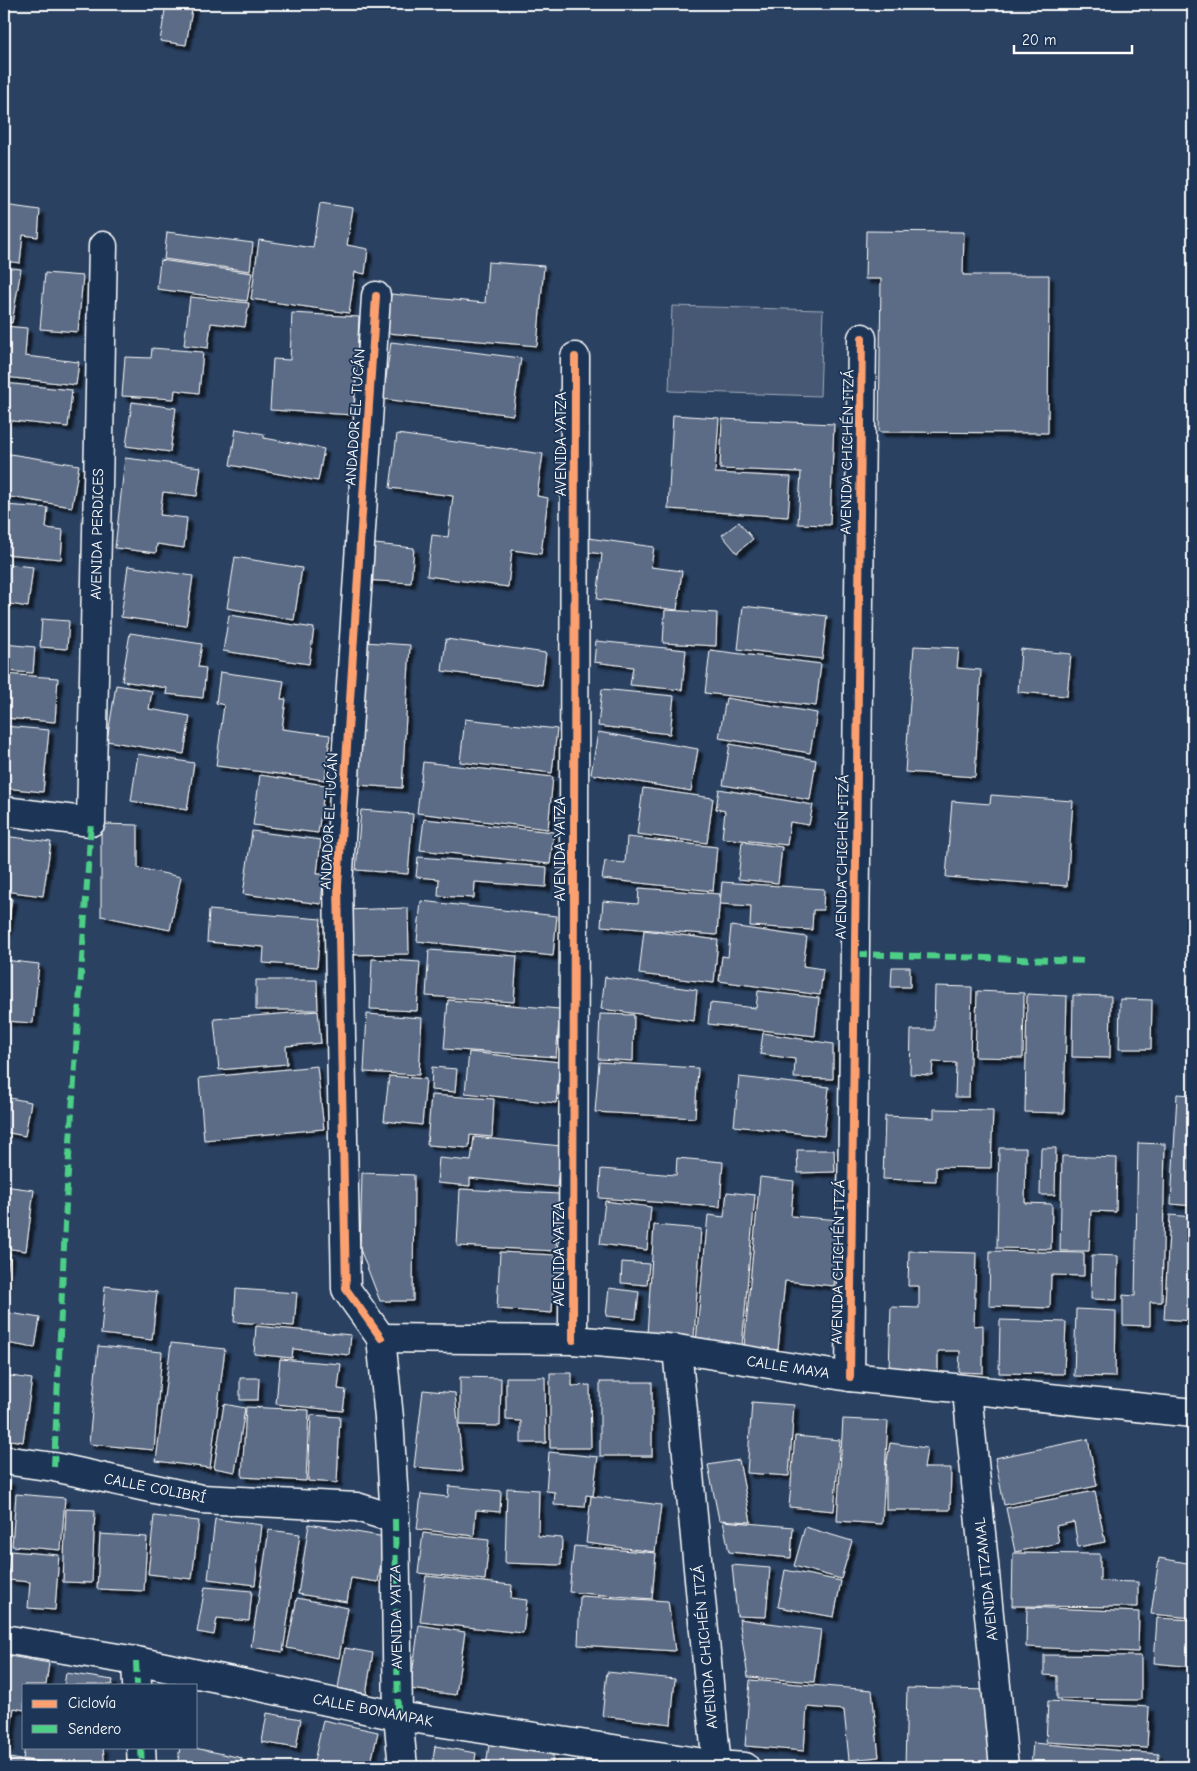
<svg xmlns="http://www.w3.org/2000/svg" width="1197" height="1771" font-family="'Comic Neue',sans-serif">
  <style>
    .green { fill: #465975; stroke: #a2acba }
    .building { fill: #5b6c86; stroke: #fff; filter: url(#shadow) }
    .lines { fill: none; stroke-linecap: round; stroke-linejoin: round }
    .street-casing { stroke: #fff; stroke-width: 31 }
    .street { stroke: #1d3557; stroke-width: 28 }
    .quiet { stroke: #4dcf88; stroke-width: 6; stroke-dasharray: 12 6; stroke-linecap: butt }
    .cycleway-casing { stroke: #1d3557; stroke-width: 11 }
    .cycleway { stroke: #fca06f; stroke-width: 8 }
    .labels { text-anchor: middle; stroke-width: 4; stroke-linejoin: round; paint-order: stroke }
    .street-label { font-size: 15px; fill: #fff; stroke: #1d3557 }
  </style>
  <defs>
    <filter id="shadow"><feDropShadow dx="4.5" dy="4.5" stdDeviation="1" flood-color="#0009"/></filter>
  </defs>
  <rect width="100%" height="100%" fill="#2a4161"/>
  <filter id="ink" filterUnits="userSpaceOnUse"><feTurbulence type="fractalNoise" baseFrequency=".02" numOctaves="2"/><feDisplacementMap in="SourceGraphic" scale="10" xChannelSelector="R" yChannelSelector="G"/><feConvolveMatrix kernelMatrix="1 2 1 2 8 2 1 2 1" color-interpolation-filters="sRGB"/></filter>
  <g filter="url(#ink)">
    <!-- green -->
    <polygon class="green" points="672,306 823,310 820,396 669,391"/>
    <!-- building -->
    <g class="building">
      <polygon points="166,4 193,4 186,45 160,41"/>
      <polygon points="320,203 353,208 347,245 368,249 365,274 355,272 349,313 251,299 259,240 313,248"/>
      <polygon points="4,205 40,210 38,237 23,235 20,263 4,261"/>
      <polygon points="866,231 964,232 963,275 1049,275 1048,433 879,432 881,279 865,279"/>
      <polygon points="167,232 253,243 250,271 164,259"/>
      <polygon points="160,260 252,273 247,301 157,289"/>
      <polygon points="488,262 544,266 537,346 387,333 391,294 485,303"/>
      <polygon points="4,267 21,269 12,323 4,321"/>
      <polygon points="45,273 83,276 78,332 40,329"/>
      <polygon points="190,297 249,303 245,327 211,323 208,348 184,345"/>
      <polygon points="292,313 359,317 354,415 270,410 273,359 290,360"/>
      <polygon points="4,326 27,328 25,356 79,362 76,385 4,377"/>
      <polygon points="391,342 521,358 513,415 383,399"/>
      <polygon points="152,348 203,352 199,393 175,390 174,399 122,396 125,357 151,358"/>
      <polygon points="4,383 72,390 68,427 4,420"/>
      <polygon points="132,402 176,408 170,452 126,446"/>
      <polygon points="673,415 719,418 715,473 791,477 788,517 668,509"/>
      <polygon points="722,419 834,424 830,525 798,524 801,472 720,469"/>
      <polygon points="236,429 264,434 264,438 324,449 318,481 230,465"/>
      <polygon points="397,434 543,454 537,496 548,498 541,554 512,550 508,587 427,576 432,535 448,537 453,496 390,488"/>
      <polygon points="4,453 79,465 72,507 4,496"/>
      <polygon points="125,458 201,467 197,496 163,492 160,515 187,518 184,548 157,544 156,553 115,548"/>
      <polygon points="4,505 48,508 46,528 63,530 61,559 4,554"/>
      <polygon points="739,522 753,539 737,553 722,535"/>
      <polygon points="588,538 654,547 651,567 682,571 677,610 597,599 602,554 586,552"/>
      <polygon points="365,543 414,548 411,583 362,580"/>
      <polygon points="235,557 302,568 294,620 227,608"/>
      <polygon points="4,564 33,567 28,607 4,603"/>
      <polygon points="128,566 193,576 186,626 121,617"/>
      <polygon points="743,606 827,616 822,659 738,649"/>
      <polygon points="665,610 717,613 716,646 663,643"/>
      <polygon points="229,615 314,628 309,664 223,651"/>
      <polygon points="42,619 69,621 67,649 40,647"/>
      <polygon points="130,633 202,644 198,667 206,668 203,698 166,694 167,688 122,681"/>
      <polygon points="446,639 546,653 542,685 442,671"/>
      <polygon points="596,641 686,650 682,690 630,685 633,667 594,662"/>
      <polygon points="365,642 410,645 402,788 356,785"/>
      <polygon points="4,644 35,647 33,673 4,671"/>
      <polygon points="914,646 959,648 957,668 981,670 975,777 905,772"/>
      <polygon points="1021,649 1071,654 1067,696 1018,692"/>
      <polygon points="710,650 821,664 816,706 705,693"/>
      <polygon points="220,672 284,681 281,699 286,699 282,729 330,735 325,780 216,766 224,705 216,703"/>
      <polygon points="4,674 58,678 55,722 4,718"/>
      <polygon points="116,685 152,691 149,709 190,716 184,754 107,741"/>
      <polygon points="602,689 674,696 670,734 598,726"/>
      <polygon points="726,698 817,713 810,753 719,738"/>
      <polygon points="465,719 557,729 552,773 460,762"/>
      <polygon points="4,726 49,730 43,792 4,788"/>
      <polygon points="598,732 698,749 691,791 591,774"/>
      <polygon points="730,744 816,760 810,800 723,785"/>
      <polygon points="138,754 194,763 187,810 131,801"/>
      <polygon points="423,762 553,777 548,829 417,813"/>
      <polygon points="260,775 325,785 318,833 253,825"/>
      <polygon points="643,788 713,798 707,843 637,834"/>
      <polygon points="719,789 813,805 809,825 790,822 787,845 722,838 725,811 716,809"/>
      <polygon points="991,795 1073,801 1067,886 946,877 952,801 990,804"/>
      <polygon points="361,810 413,814 408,874 356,870"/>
      <polygon points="424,819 554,832 550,864 420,850"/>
      <polygon points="101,824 138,825 138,868 181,877 170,930 101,916"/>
      <polygon points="252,831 321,840 317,874 324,874 321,904 243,894"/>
      <polygon points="4,836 51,842 43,896 4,891"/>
      <polygon points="627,837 717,847 713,891 602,879 605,861 625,863"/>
      <polygon points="742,842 782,847 778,883 738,879"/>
      <polygon points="418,857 547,867 546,887 475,882 474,898 438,896 439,879 416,877"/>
      <polygon points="722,882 824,889 823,910 813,910 812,930 750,926 751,906 720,904"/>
      <polygon points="639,888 720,894 717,935 601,926 603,901 638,904"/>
      <polygon points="4,898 12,899 7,931 4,930"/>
      <polygon points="421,901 557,916 553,956 417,941"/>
      <polygon points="408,908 409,954 343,955 342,910"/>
      <polygon points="209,910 321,919 317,967 263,963 264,947 207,942"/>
      <polygon points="731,926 807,937 803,966 823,969 820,995 719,981 722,956 728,957"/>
      <polygon points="644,930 718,940 714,983 639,974"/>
      <polygon points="429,950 517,956 514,1002 426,996"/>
      <polygon points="372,959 420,962 417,1011 370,1009"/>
      <polygon points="4,960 39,964 33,1023 4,1021"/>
      <polygon points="892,967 910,967 910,987 891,987"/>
      <polygon points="605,977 697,990 694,1021 601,1009"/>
      <polygon points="256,980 317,980 318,1010 256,1010"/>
      <polygon points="935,986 972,987 969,1097 955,1097 956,1063 933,1062 932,1075 910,1074 911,1030 934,1030"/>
      <polygon points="758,991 819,998 815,1036 708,1024 710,1003 756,1008"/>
      <polygon points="977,991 1024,993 1023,1058 975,1057"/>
      <polygon points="1027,994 1067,996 1064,1113 1025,1112"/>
      <polygon points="1073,995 1111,996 1110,1058 1072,1057"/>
      <polygon points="1120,999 1152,1000 1151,1049 1119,1049"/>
      <polygon points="448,1000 560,1009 556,1057 444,1049"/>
      <polygon points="318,1011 321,1043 286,1046 287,1064 219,1070 214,1019"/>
      <polygon points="367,1014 422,1018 419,1075 364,1072"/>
      <polygon points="600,1014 634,1015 633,1061 598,1059"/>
      <polygon points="763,1033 833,1044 833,1079 794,1078 795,1059 760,1054"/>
      <polygon points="469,1052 560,1062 556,1103 465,1093"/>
      <polygon points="599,1062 698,1068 695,1118 595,1112"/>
      <polygon points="317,1066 324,1129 204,1140 199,1078"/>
      <polygon points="432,1067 457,1069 455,1092 431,1090"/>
      <polygon points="389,1076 426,1079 422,1125 384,1121"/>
      <polygon points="739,1077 829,1087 824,1136 734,1126"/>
      <polygon points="1177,1094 1193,1095 1193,1206 1171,1204"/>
      <polygon points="431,1095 494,1099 492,1137 470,1135 469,1148 427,1145"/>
      <polygon points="4,1097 31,1102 25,1136 4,1132"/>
      <polygon points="934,1109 993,1110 991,1168 936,1167 936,1181 883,1179 885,1116 934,1118"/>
      <polygon points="474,1137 561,1146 557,1187 470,1178 470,1186 437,1183 439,1158 471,1161"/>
      <polygon points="1138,1143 1165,1144 1162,1302 1150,1302 1150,1326 1123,1325 1123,1295 1135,1296"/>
      <polygon points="999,1148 1026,1148 1025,1203 1052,1204 1051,1249 997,1248"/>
      <polygon points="1041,1148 1056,1148 1055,1195 1040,1195"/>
      <polygon points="797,1150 834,1150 835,1172 798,1173"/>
      <polygon points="1062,1156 1117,1158 1116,1212 1091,1211 1089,1251 1060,1251"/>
      <polygon points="677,1158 723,1162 720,1207 599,1198 601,1169 676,1175"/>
      <polygon points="362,1173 414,1175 413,1301 380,1301 360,1249"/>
      <polygon points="760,1177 794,1181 791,1216 840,1220 834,1286 785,1281 778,1350 744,1347"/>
      <polygon points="4,1186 34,1190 26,1251 4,1248"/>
      <polygon points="460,1189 559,1194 556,1251 457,1246"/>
      <polygon points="727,1192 755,1195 742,1346 696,1342 708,1215 724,1217"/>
      <polygon points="605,1201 651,1207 647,1250 600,1244"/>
      <polygon points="1170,1215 1193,1217 1193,1321 1164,1319"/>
      <polygon points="654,1225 701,1229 694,1338 647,1335"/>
      <polygon points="909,1251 976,1253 974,1326 983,1325 983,1373 959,1372 960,1351 938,1351 938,1371 889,1370 891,1307 919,1308 919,1286 908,1286"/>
      <polygon points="990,1251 1084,1253 1084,1276 1051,1275 1050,1308 989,1306"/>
      <polygon points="4,1252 10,1253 4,1293"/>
      <polygon points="500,1252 555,1255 552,1313 497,1309"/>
      <polygon points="1092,1255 1118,1256 1117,1300 1091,1299"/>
      <polygon points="622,1262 649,1264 647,1285 621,1283"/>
      <polygon points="105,1286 157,1292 152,1340 101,1334"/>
      <polygon points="609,1288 639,1292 636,1319 606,1316"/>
      <polygon points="236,1289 297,1293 294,1326 234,1322"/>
      <polygon points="1076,1309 1116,1311 1115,1377 1074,1376"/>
      <polygon points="4,1312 40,1318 35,1348 6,1343 4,1363"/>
      <polygon points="1000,1320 1066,1322 1064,1374 999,1373"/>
      <polygon points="256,1326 351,1335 349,1355 293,1349 292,1358 254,1354"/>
      <polygon points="171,1343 225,1349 210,1468 156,1461"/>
      <polygon points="98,1346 162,1352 154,1450 89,1444"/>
      <polygon points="280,1359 341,1364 338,1389 346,1390 343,1411 276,1404"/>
      <polygon points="550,1373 572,1373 572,1386 590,1385 591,1448 550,1448"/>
      <polygon points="4,1375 32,1379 23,1442 4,1439"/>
      <polygon points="460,1377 501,1378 500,1426 460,1425"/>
      <polygon points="506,1377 545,1377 546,1443 521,1443 521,1421 506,1420"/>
      <polygon points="240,1378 259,1378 258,1400 240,1400"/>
      <rect x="600" y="1382" width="52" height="74"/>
      <polygon points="423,1390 455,1393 463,1471 414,1467"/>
      <polygon points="752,1402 794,1405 789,1476 747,1473"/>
      <polygon points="224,1404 245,1408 235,1472 214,1468"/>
      <polygon points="246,1407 309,1410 306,1481 242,1477"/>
      <polygon points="311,1415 340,1417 337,1483 308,1481"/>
      <polygon points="843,1419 888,1421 882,1524 837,1521"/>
      <polygon points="795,1436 840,1440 834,1511 789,1507"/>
      <polygon points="1088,1439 1097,1486 1004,1505 995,1458"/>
      <polygon points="890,1443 927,1448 924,1468 951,1468 950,1510 886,1510 886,1467"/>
      <polygon points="549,1452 598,1457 593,1496 586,1495 585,1507 554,1505 555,1492 546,1491"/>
      <polygon points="739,1460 751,1522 719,1520 708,1465"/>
      <polygon points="4,1480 10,1481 5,1542 4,1541"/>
      <polygon points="449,1486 501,1491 500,1512 476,1510 474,1536 417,1529 421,1494 448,1497"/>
      <polygon points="507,1488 539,1490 538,1536 562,1538 561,1565 505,1563"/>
      <polygon points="1095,1491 1105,1542 1078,1547 1074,1522 1056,1526 1059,1543 1015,1552 1006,1508"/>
      <polygon points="16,1494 65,1498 61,1550 12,1546"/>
      <polygon points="591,1496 661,1505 655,1552 586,1543"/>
      <polygon points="66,1509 95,1510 92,1583 63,1582"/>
      <polygon points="154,1516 199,1521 192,1579 148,1574"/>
      <polygon points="215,1519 262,1525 255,1585 208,1579"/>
      <polygon points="723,1521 793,1527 791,1558 729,1552"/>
      <polygon points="309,1524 385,1537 378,1582 351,1578 347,1602 298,1594"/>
      <polygon points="805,1527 852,1541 841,1579 794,1566"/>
      <polygon points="269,1530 300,1534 283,1652 251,1647"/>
      <polygon points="423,1533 489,1540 485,1580 418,1573"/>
      <polygon points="100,1534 147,1537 144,1591 97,1589"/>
      <polygon points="574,1546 656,1553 652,1599 569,1592"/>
      <polygon points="10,1551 59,1555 55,1610 28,1608 30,1582 8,1580"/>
      <polygon points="1013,1553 1100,1554 1100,1581 1138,1582 1138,1607 1012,1606"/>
      <polygon points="1159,1558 1193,1564 1193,1618 1151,1614"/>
      <polygon points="732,1565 770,1568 766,1617 737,1616"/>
      <polygon points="785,1570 841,1581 834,1617 778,1607"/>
      <polygon points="426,1576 512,1585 511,1598 527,1600 523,1633 420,1622"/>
      <polygon points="205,1587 252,1591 249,1621 217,1618 214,1635 197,1632"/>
      <polygon points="580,1596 668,1601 675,1651 578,1645"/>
      <polygon points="297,1598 348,1608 339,1658 287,1648"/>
      <polygon points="1027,1607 1139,1612 1138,1652 1026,1647"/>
      <polygon points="1157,1618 1193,1620 1193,1667 1154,1663"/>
      <polygon points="739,1619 821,1630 814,1682 748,1677"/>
      <polygon points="419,1625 465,1632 456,1695 410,1689"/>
      <polygon points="345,1648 373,1653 366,1694 338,1688"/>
      <polygon points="4,1655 49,1663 46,1685 24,1685 24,1710 14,1708 8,1748 4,1747"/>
      <polygon points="1044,1655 1141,1656 1141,1700 1057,1699 1057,1676 1044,1675"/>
      <polygon points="607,1672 675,1679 671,1724 602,1716"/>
      <polygon points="66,1673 113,1680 112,1685 64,1685"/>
      <polygon points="750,1680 872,1690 879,1757 849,1760 844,1710 807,1707 804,1751 745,1746"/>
      <polygon points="907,1688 990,1690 989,1767 905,1767"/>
      <polygon points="1048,1701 1149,1707 1147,1748 1046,1742"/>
      <polygon points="267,1713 301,1719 296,1748 262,1742"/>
      <polygon points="323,1720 378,1732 370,1767 321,1767 313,1766"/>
      <polygon points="1033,1743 1159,1754 1158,1767 1031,1767"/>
      <polygon points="489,1744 553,1754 552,1767 486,1767"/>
      <polygon points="435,1746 476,1753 474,1767 432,1767"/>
      <polygon points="25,1747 103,1747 105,1767 71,1767 23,1759"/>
      <polygon points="180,1747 190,1747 242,1758 240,1767 177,1767"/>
      <polygon points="4,1757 60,1767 4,1767"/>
    </g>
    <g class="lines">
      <!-- street casing -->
      <g class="street-casing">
        <g id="street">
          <polyline points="376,296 338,886 346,1289 381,1338"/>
          <polyline points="4,811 91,822 103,246"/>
          <polyline points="381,1338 573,1340 677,1349 850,1377 1193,1413"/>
          <polyline points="381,1338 389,1418 395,1519 398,1716 403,1767"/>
          <polyline points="573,1340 575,357"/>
          <polyline points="677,1349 717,1767"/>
          <polyline points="850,1377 862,338"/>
          <polyline points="967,1391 1004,1767"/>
          <polyline points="4,1460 54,1467 201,1499 357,1507 395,1519"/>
          <polyline points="4,1639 136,1661 398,1716 717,1765 745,1767"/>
          <polyline points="136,1661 137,1685"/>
          <polyline points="141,1747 142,1767"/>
        </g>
      </g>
      <!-- street -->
      <use href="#street" class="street"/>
      <!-- quiet -->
      <g class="quiet">
        <polyline points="855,954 1087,961"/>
        <polyline points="54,1467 66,1203 91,822"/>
        <polyline points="395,1519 398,1716"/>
        <polyline points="136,1661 137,1685"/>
        <polyline points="141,1747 142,1767"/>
      </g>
      <!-- cycleway casing -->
      <g class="cycleway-casing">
        <g id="cycleway">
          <polyline points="376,296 338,886 346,1289 381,1338"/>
          <polyline points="573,1340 575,357"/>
          <polyline points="850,1377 862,338"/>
        </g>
      </g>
      <!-- cycleway -->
      <use href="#cycleway" class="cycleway"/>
    </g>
  </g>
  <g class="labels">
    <!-- street labels -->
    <g class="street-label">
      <text transform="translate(355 417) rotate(-86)" y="5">ANDADOR EL TUCÁN</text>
      <text transform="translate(561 444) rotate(-90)" y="5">AVENIDA YATZA</text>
      <text transform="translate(847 452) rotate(-89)" y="5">AVENIDA CHICHÉN ITZÁ</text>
      <text transform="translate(97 534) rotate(-89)" y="5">AVENIDA PERDICES</text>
      <text transform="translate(329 821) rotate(-87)" y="5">ANDADOR EL TUCÁN</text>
      <text transform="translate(560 849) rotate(-90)" y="5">AVENIDA YATZA</text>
      <text transform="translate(842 857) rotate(-89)" y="5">AVENIDA CHICHÉN ITZÁ</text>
      <text transform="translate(559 1254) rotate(-90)" y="5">AVENIDA YATZA</text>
      <text transform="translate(838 1262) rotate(-89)" y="5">AVENIDA CHICHÉN ITZÁ</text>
      <text transform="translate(788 1367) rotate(9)" y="5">CALLE MAYA</text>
      <text transform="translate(155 1488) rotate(11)" y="5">CALLE COLIBRÍ</text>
      <text transform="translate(986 1579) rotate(-96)" y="5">AVENIDA ITZAMAL</text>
      <text transform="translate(396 1617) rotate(-91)" y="5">AVENIDA YATZA</text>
      <text transform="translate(705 1647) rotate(-95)" y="5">AVENIDA CHICHÉN ITZÁ</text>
      <text transform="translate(373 1710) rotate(11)" y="5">CALLE BONAMPAK</text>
    </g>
  </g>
  <!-- margin -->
  <rect width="1197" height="1771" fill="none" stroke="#1d3557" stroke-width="20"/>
  <rect x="10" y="10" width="1177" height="1751" fill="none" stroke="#fff" stroke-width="2" filter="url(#ink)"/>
  <!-- legend -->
  <rect x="22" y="1684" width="175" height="65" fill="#1d3557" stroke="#77869a"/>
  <rect x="32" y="1700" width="25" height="8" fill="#fca06f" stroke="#77869a"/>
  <text x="68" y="1708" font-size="15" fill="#ffffff">Ciclovía</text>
  <rect x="32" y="1725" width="25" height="8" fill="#4dcf88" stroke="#77869a"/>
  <text x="68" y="1734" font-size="15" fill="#ffffff">Sendero</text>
  <!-- scale -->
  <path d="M1014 45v8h118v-8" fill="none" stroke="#ffffff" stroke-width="2.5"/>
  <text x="1022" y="45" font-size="15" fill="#ffffff" stroke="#1d3557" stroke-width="4" paint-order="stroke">20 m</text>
</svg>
